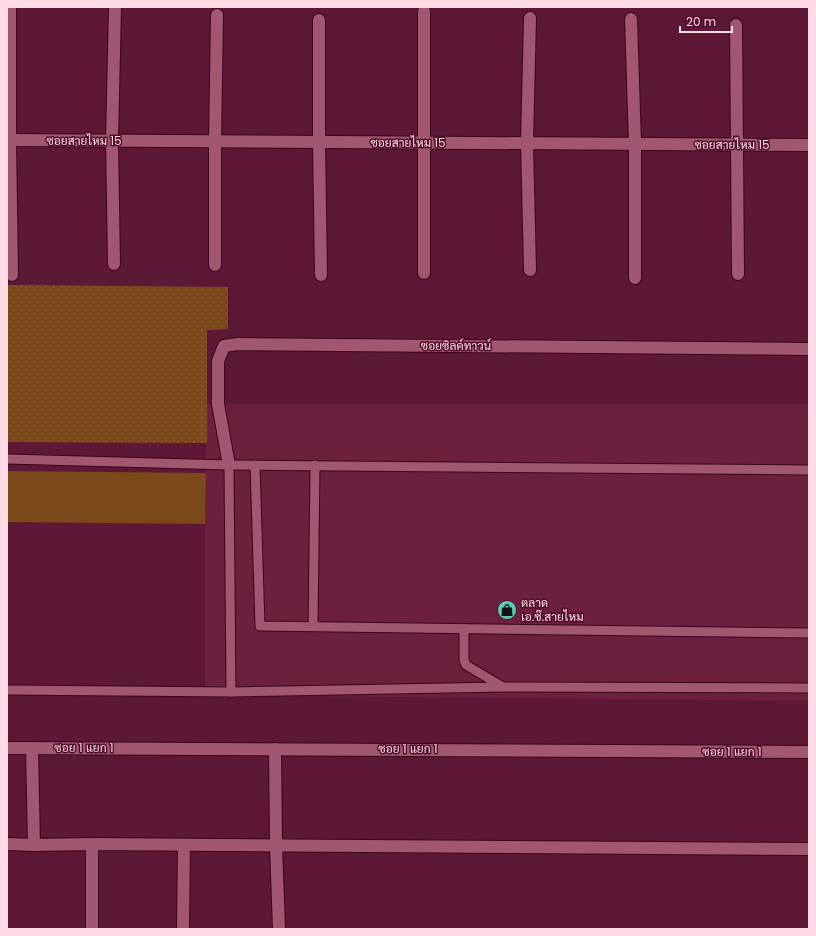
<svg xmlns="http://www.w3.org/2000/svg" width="816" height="936" font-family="Poppins,Sarabun,sans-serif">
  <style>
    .built { fill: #6b203e }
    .grass { fill: url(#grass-dots) }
    .garden { fill: #7b4819 }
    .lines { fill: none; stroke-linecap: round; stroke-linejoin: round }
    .service-casing { stroke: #39061c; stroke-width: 11 }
    .minor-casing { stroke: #39061c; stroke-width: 14 }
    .service { stroke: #a15770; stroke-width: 9 }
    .minor { stroke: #a15770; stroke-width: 12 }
    .labels { text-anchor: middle; stroke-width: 3; stroke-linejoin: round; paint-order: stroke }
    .street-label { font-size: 12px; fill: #fddae4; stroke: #500c2a }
    .poi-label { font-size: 12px; fill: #fddae4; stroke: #500c2a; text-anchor: start }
  </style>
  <defs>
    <pattern id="grass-dots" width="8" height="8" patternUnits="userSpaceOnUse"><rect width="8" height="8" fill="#7b4819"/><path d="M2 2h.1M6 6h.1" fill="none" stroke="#8f623a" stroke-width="1.8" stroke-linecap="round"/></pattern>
  </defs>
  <rect width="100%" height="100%" fill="#5c1834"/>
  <!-- built -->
  <polygon class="built" points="207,404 809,404 809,701 286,696 205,697 205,524"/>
  <!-- grass -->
  <polygon class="grass" points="7,285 228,287 228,329 207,330 207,443 7,442"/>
  <!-- garden -->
  <polygon class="garden" points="7,471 206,473 205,524 7,522"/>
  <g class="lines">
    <!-- service casing -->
    <g class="service-casing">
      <g id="service">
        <polyline points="7,459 229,465 809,470"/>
        <polyline points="229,465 231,692"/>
        <polyline points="255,465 260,626 809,633"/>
        <polyline points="313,626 315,465"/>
        <polyline points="464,629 464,660 466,665 503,687"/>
        <polyline points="7,690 231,692 503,687 809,688"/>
      </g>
    </g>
    <!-- minor casing -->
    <g class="minor-casing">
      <g id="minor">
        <polyline points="10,7 10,140 12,275"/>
        <polyline points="631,19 635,144 635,278"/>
        <polyline points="319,20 319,142 321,275"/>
        <polyline points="736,25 738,274"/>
        <polyline points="7,140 809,145"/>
        <polyline points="114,264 112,141 115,7"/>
        <polyline points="215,265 215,142 217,15"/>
        <polyline points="530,270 527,143 530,18"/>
        <polyline points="424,273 424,11"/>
        <polyline points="229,465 218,404 218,361 224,346 238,344 809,349"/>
        <polyline points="7,748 809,752"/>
        <polyline points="32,748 34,845"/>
        <polyline points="275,749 276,845 279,929"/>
        <polyline points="7,844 34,845 92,844 809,849"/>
        <polyline points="92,929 92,844"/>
        <polyline points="183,929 184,845"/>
      </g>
    </g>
    <!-- service -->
    <use href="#service" class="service"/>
    <!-- minor -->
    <use href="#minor" class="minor"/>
  </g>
  <!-- icons -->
  <defs>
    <g id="shop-disc" transform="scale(1)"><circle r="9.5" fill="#5dceb9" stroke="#500c2a"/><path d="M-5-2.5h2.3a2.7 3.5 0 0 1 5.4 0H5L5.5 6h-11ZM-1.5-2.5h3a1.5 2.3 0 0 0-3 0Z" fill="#111"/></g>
  </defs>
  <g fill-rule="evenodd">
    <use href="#shop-disc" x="507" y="610"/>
  </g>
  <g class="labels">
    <!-- street labels -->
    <g class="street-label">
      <text x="84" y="145">ซอยสายไหม 15</text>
      <text x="408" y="147">ซอยสายไหม 15</text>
      <text x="732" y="149">ซอยสายไหม 15</text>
      <text x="456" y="350">ซอยซิลค์ทาวน์</text>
      <text x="84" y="752">ซอย 1 แยก 1</text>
      <text x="408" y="753">ซอย 1 แยก 1</text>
      <text x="732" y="756">ซอย 1 แยก 1</text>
    </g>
    <!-- poi labels -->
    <g class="poi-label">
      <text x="521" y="607">ตลาด<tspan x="521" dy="14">เอ.ซ๊.สายไหม</tspan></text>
    </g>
  </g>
  <!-- border -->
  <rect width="816" height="936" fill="none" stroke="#fddae4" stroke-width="16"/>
  <!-- scale -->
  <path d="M680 26v6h52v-6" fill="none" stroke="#fddae4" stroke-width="2"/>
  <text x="686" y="26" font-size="12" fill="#fddae4" stroke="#500c2a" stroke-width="3" paint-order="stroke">20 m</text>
</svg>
